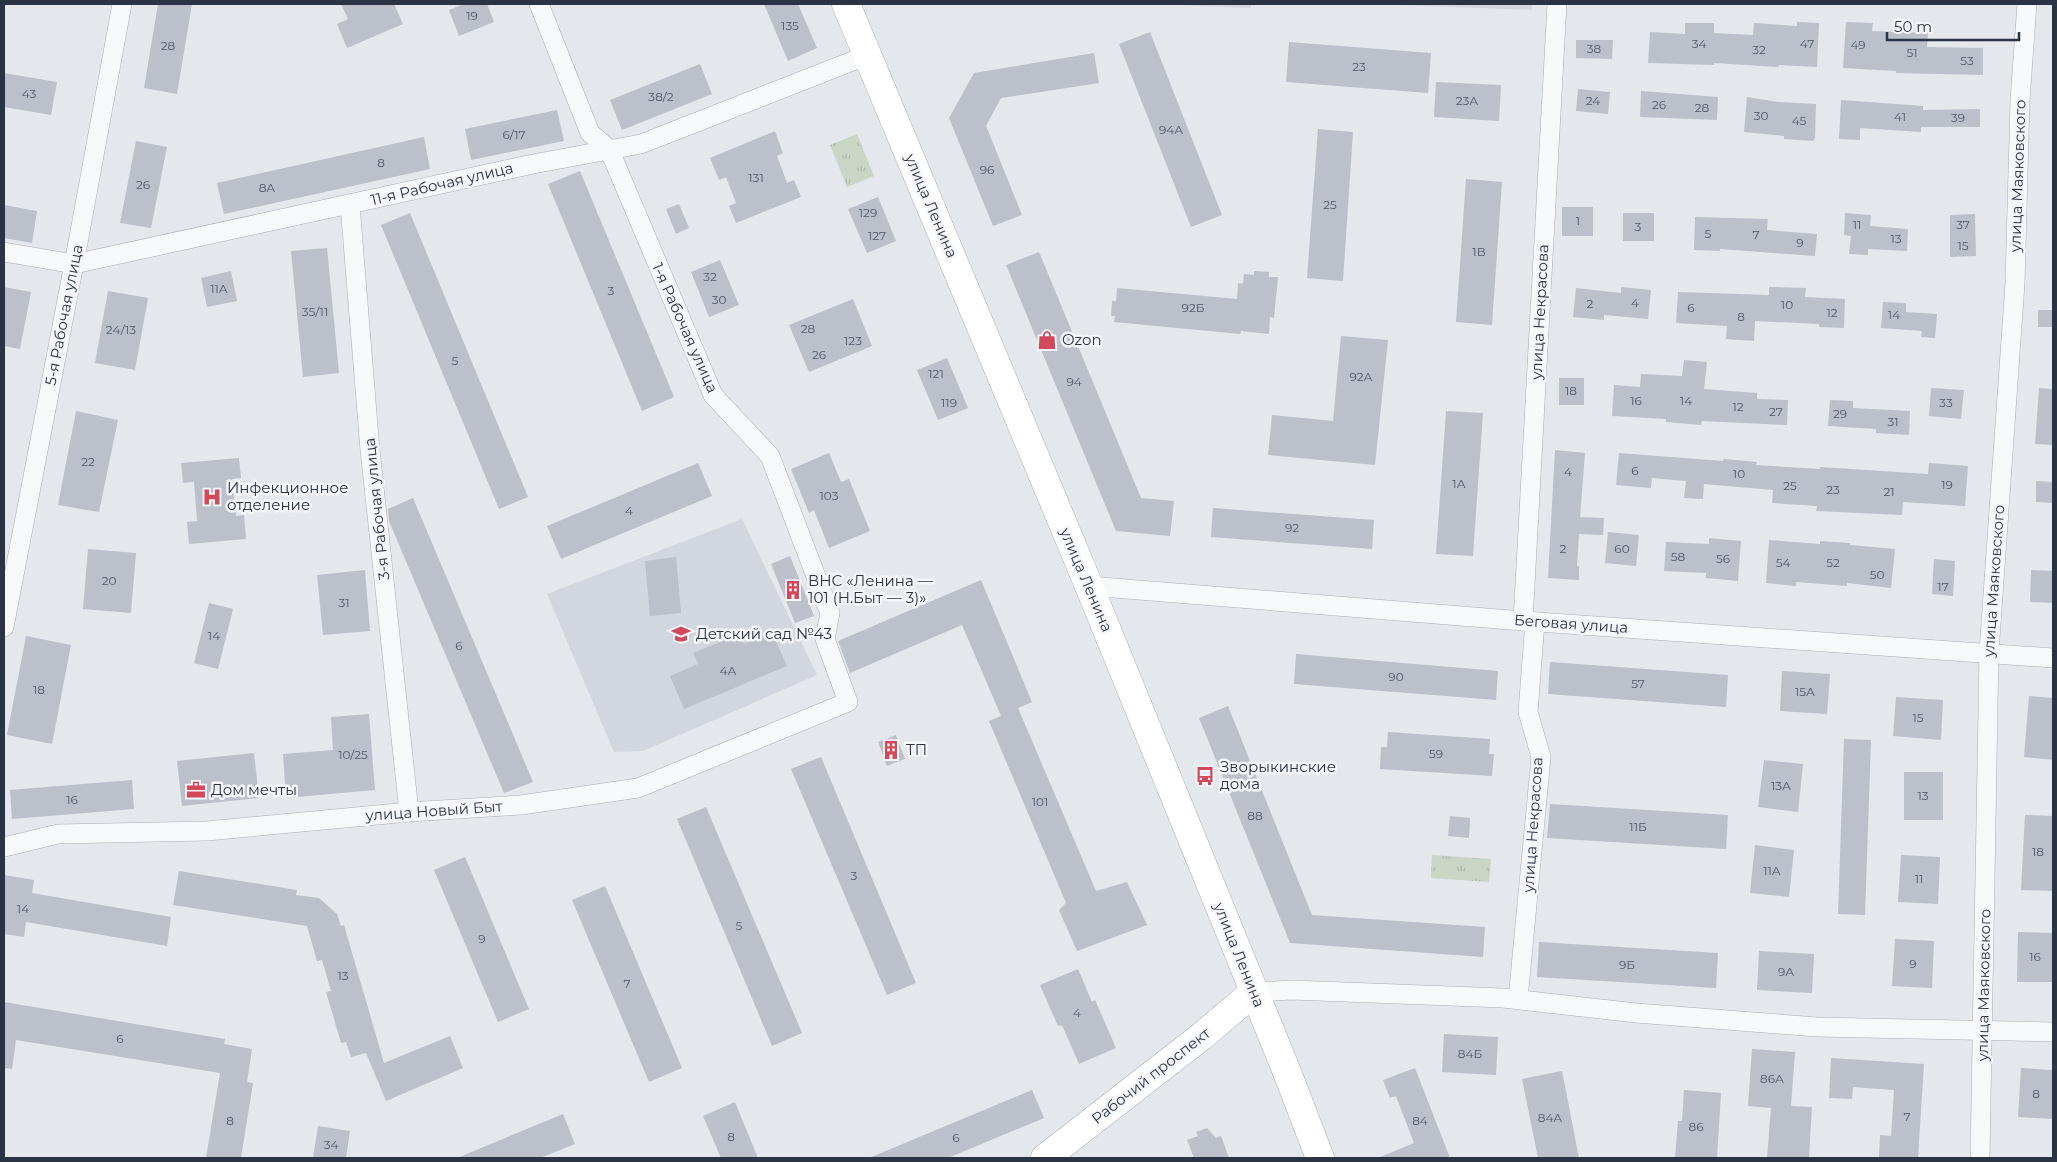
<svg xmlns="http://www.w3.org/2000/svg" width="2057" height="1162" font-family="Montserrat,sans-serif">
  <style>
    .built { fill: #d2d6de }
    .park { fill: url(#park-tufts) }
    .building { fill: #bbc0ca }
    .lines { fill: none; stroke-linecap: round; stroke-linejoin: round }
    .street-casing { stroke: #a9aeb7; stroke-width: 20 }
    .secondary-casing { stroke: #a9aeb7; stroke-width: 29 }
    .street { stroke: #f7f8fa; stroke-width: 19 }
    .secondary { stroke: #fff; stroke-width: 28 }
    .labels { text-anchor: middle; stroke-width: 5; stroke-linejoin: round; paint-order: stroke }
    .number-label { font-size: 12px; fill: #4f5766 }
    .street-label { font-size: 15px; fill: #2b3445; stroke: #f4f6f9 }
    .poi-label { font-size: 15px; fill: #2b3445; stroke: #f4f6f9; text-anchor: start }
  </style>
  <defs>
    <pattern id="park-tufts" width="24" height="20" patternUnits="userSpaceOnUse" patternTransform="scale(1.25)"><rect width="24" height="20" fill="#c9d6c5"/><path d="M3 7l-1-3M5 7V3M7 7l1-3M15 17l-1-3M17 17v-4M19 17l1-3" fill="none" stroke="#adb8ab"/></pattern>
  </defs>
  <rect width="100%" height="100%" fill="#e4e7ec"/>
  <!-- built -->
  <g class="built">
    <polygon points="1149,4 1251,4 1251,8"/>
    <polygon points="1370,4 1532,4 1532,10"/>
    <polygon points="742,519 817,675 643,751 614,752 547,594"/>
  </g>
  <!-- park -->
  <g class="park">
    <polygon points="857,134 874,176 847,187 830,145"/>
    <polygon points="1432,855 1491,859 1489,882 1431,878"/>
  </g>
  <!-- building -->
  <g class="building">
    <polygon points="158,4 192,4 177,94 144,88"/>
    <polygon points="341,4 394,4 403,24 347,48 337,24 348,19"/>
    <polygon points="464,4 487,4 494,22 459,36 449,10"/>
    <polygon points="764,4 798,4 817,48 788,61"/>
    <polygon points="1797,22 1819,23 1817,67 1779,65 1778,67 1714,63 1714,65 1648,63 1650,32 1685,34 1685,23 1714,23 1714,33 1753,35 1754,23 1797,26"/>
    <polygon points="1846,22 1873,23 1872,31 1928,33 1927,47 1983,48 1983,75 1896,73 1896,71 1843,68"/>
    <polygon points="1150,32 1222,215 1191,227 1119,44"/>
    <polygon points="1576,40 1613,40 1612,59 1576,58"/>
    <polygon points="1289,42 1431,53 1428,93 1286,82"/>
    <polygon points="1094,53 1099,83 1001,98 986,126 1022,215 993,226 949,118 974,73"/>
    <polygon points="700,64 712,94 622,130 610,100"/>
    <polygon points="4,73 57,82 51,115 4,107"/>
    <polygon points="1436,82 1501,85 1499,121 1434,117"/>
    <polygon points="1578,89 1610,92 1608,114 1576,111"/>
    <polygon points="1641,91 1718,97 1717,120 1640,117"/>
    <polygon points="1747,97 1778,102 1816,104 1815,138 1813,141 1784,139 1784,136 1744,132"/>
    <polygon points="1841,100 1923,106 1923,110 1980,109 1980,127 1921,127 1921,132 1860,128 1860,140 1839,139"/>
    <polygon points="557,110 564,141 471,160 465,129"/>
    <polygon points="1318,129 1353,132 1343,281 1307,278"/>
    <polygon points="775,131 783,153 777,156 787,183 794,180 801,197 736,223 729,206 736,203 726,177 719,180 710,158"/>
    <polygon points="424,137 430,169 224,214 217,183"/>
    <polygon points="136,141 167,147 151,228 120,223"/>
    <polygon points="580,171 674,397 642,411 548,184"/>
    <polygon points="1466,179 1502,182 1492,325 1456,322"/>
    <polygon points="878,197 896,241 867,253 848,209"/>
    <polygon points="679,204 689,228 676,234 666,209"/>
    <polygon points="4,205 37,211 32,243 4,238"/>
    <rect x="1562" y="207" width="31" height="29"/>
    <polygon points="410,213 528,497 499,509 381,225"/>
    <rect x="1623" y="213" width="31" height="28"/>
    <polygon points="1845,213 1871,215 1870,226 1908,229 1907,251 1868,249 1868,255 1849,254 1851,236 1844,235"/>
    <polygon points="1975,214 1976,256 1950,257 1950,215"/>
    <polygon points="1695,217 1768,219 1767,230 1817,234 1815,256 1720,249 1720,251 1694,250"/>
    <polygon points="327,248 339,373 303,377 291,251"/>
    <polygon points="1039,252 1141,498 1174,501 1170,536 1116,531 1006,265"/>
    <polygon points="720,260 739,305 709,317 691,272"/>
    <polygon points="231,271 237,301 207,307 201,278"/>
    <polygon points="1254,271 1269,272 1269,277 1278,277 1274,318 1270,317 1269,334 1241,331 1240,334 1114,322 1115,316 1111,316 1112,301 1116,301 1117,288 1237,299 1238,283 1243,284 1244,274 1254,275"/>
    <polygon points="4,287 31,292 20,349 4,346"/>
    <polygon points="1621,287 1651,290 1648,319 1604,315 1604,320 1573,317 1576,288 1621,293"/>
    <polygon points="1769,287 1806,288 1805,297 1845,299 1844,328 1819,327 1819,324 1755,321 1754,341 1726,339 1727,326 1676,323 1678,292 1769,295"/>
    <polygon points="108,291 148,298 135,370 95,363"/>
    <polygon points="853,299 872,346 809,372 789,325"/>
    <polygon points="1883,302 1906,303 1906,312 1937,314 1935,338 1921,337 1922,331 1881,328"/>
    <rect x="2038" y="310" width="15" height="17"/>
    <polygon points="1341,336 1388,340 1375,465 1268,455 1272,415 1333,421"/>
    <polygon points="947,358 968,408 938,420 917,370"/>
    <polygon points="1684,360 1707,362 1704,389 1757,393 1757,399 1788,400 1787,425 1702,421 1701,425 1666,422 1666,419 1612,416 1614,385 1640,387 1641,374 1682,376"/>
    <rect x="1559" y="378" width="25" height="27"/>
    <polygon points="1931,388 1964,390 1961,419 1929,416"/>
    <polygon points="2039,388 2053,389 2053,445 2035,444"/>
    <polygon points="1830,400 1853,401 1853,408 1910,411 1909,435 1876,433 1876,429 1828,426"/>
    <polygon points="76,411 118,420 99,512 58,505"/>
    <polygon points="1446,411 1483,413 1473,556 1436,554"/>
    <polygon points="1555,450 1585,453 1580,517 1604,518 1603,535 1579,534 1577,566 1579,566 1579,580 1548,578"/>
    <polygon points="829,453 841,482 849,479 870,531 829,548 814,510 809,513 791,469"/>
    <polygon points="1619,453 1723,461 1724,459 1757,462 1756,465 1820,469 1820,467 1928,474 1929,463 1968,466 1965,506 1903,502 1902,515 1816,511 1817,506 1772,503 1773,490 1704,484 1703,499 1684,498 1686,481 1652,478 1651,488 1616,485"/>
    <polygon points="239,458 241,478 232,479 236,516 244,515 246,539 189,544 187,522 197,521 194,482 183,483 181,463"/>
    <polygon points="698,463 712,496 561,559 547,526"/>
    <polygon points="2036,481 2053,482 2053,503 2036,502"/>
    <polygon points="413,498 533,782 504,793 389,521 388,509"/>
    <polygon points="1213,508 1374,520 1372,549 1211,537"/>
    <polygon points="1608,532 1639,535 1636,566 1605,563"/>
    <polygon points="1709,538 1741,541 1738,581 1706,578 1706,573 1664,571 1666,542 1709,544"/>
    <polygon points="1769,540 1820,544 1820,541 1850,543 1850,545 1895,549 1891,588 1847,583 1847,586 1796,582 1796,586 1766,583"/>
    <polygon points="88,549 136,553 131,613 83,609"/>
    <polygon points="790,556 814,616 795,623 771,564"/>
    <polygon points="676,557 681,613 650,616 645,561"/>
    <polygon points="1934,559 1955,561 1953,596 1932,594"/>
    <polygon points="365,570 370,631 323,635 317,575"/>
    <polygon points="2031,570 2053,571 2053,603 2030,602"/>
    <polygon points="981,580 1032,702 1018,708 1096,891 1127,882 1147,925 1077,951 1059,910 1066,903 989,721 1001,716 962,625 850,673 838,641"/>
    <polygon points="209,603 233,609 218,669 194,663"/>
    <polygon points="772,632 787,666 684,709 670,676 698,664 693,653 740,634 744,644"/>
    <polygon points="26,636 71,645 52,744 7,735"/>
    <polygon points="1296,654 1498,671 1496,700 1294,684"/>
    <polygon points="1550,662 1728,675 1726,707 1548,694"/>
    <polygon points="1782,671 1830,674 1827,714 1780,711"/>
    <polygon points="2029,696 2053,698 2053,760 2024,757"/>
    <polygon points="1896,697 1943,700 1941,740 1893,736"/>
    <polygon points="1228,706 1312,915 1485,927 1483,957 1290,943 1199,718"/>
    <polygon points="369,714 375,790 286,798 283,754 333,750 331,717"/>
    <polygon points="1388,732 1490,739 1489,754 1494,754 1492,776 1380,769 1381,747 1387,747"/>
    <polygon points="896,735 905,759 887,766 878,742"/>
    <polygon points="1844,739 1871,740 1865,915 1838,914"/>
    <polygon points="254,753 259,798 182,806 177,761"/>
    <polygon points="821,757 916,983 887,995 791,769"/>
    <polygon points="1764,760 1803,764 1798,812 1758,807"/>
    <rect x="1904" y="772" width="39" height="48"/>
    <polygon points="132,780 134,809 12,819 10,790"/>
    <polygon points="1550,804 1728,815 1726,849 1547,838"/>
    <polygon points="706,807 802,1033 772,1046 677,819"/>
    <polygon points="2025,815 2053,816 2053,891 2021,890"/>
    <polygon points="1450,816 1470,818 1469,838 1448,836"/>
    <polygon points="1755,845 1794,850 1789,897 1750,893"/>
    <polygon points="1901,855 1940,857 1938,904 1898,902"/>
    <polygon points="465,857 529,1009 498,1022 434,870"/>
    <polygon points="179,871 297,890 296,895 319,898 337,914 341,926 344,925 384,1063 450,1036 463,1068 386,1101 366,1053 351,1057 346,1042 341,1043 326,992 331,991 322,960 317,961 307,926 173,905"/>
    <polygon points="4,875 34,880 32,893 171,917 167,946 26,922 24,937 4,934"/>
    <polygon points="605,886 682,1068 649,1082 572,900"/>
    <polygon points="2018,932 2053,933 2053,982 2017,982"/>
    <polygon points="1895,939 1934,941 1932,988 1892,986"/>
    <polygon points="1539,942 1718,953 1716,988 1537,977"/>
    <polygon points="1759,951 1814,954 1812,993 1757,990"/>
    <polygon points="1078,969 1092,1002 1095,1000 1116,1048 1079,1064 1062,1025 1058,1026 1040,985"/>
    <polygon points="4,1002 225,1039 224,1044 252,1049 247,1082 253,1083 241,1158 206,1158 220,1073 16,1040 12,1069 4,1068"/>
    <polygon points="1444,1034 1498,1037 1496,1075 1442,1072"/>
    <polygon points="1752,1049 1795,1052 1791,1106 1812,1107 1809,1158 1767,1158 1771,1108 1748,1106"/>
    <polygon points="1831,1058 1924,1064 1918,1158 1879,1157 1880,1135 1891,1136 1894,1090 1853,1087 1852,1099 1829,1098"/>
    <polygon points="1415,1068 1450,1158 1378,1158 1414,1143 1396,1096 1390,1098 1383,1080"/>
    <polygon points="2021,1068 2053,1070 2053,1119 2018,1117"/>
    <polygon points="1562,1071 1579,1158 1538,1158 1522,1079"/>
    <polygon points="1032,1090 1044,1118 948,1158 869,1158"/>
    <polygon points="1684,1090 1721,1093 1717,1158 1675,1158 1678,1121 1682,1121"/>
    <polygon points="735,1102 758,1158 721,1158 703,1116"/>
    <polygon points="563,1114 575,1144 540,1158 457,1158"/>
    <polygon points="318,1126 350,1131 346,1158 313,1158"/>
    <polygon points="1207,1128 1216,1138 1221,1136 1229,1158 1194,1158 1187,1140 1198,1136 1196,1132"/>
  </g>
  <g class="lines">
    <!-- street casing -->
    <g class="street-casing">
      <g id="street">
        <polyline points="350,205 370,450 409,812"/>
        <polyline points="4,252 74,264 533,164 641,144 868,55"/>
        <polyline points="1089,586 1523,621 2053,658"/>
        <polyline points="1523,621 1557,4"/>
        <polyline points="4,627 74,264 122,4"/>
        <polyline points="4,847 58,834 207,831 409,812 521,805 638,788 848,702 825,639 830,613 770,456 713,395 609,149 590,133 539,4"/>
        <polyline points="1254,992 1292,990 1503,998 1636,1013 1817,1027 2053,1032"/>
        <polyline points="1518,999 1541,757 1528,712 1535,622"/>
        <polyline points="1980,1158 1989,652 2015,283 2020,100 2027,4"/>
      </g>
    </g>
    <!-- secondary casing -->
    <g class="secondary-casing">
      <g id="secondary">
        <polyline points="846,4 1089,586 1287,1072 1320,1158"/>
        <polyline points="1045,1158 1202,1036 1254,992"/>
      </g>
    </g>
    <!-- street -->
    <use href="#street" class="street"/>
    <!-- secondary -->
    <use href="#secondary" class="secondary"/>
  </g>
  <!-- icons -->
  <defs>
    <g id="shop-bare" transform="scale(1.5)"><path d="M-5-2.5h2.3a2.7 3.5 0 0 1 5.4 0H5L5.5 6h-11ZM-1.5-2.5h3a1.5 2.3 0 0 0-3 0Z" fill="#d1495b" stroke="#f4f6f9" stroke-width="2.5" paint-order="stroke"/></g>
    <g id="hospital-bare" transform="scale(1.5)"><path d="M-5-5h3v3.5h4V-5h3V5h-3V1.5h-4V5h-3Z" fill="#d1495b" stroke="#f4f6f9" stroke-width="2.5" paint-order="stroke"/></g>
    <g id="building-bare" transform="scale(1.5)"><path d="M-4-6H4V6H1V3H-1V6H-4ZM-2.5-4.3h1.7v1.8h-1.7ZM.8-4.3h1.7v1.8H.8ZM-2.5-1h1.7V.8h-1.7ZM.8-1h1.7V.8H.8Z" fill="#d1495b" stroke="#f4f6f9" stroke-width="2.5" paint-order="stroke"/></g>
    <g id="school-bare" transform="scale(1.5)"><path d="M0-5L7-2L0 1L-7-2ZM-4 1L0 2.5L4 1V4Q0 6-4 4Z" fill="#d1495b" stroke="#f4f6f9" stroke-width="2.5" paint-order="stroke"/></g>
    <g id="bus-bare" transform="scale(1.5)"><path d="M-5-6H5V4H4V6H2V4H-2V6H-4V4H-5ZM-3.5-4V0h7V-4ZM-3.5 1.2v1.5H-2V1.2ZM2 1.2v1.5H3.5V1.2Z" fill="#d1495b" stroke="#f4f6f9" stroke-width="2.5" paint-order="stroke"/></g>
    <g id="office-bare" transform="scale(1.5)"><path d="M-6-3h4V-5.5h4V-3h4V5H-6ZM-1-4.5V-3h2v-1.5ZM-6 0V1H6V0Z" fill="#d1495b" stroke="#f4f6f9" stroke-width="2.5" paint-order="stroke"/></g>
  </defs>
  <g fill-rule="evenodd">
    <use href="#shop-bare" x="1047" y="340"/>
    <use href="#hospital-bare" x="212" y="497"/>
    <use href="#building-bare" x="793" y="590"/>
    <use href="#school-bare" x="681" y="634"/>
    <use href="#building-bare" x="891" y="750"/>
    <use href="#bus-bare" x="1205" y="776"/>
    <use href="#office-bare" x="196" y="790"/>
  </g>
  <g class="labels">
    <!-- number labels -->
    <g class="number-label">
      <text x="472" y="20">19</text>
      <text x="790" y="30">135</text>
      <text x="1699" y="48">34</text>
      <text x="1807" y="48">47</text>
      <text x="1858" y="49">49</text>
      <text x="168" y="50">28</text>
      <text x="1594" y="53">38</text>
      <text x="1759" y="54">32</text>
      <text x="1912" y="57">51</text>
      <text x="1967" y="65">53</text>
      <text x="1359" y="71">23</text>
      <text x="29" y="98">43</text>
      <text x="661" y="101">38/2</text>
      <text x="1467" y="105">23А</text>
      <text x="1593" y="105">24</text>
      <text x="1659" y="109">26</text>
      <text x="1702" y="112">28</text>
      <text x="1761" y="120">30</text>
      <text x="1900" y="121">41</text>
      <text x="1958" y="122">39</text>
      <text x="1799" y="125">45</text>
      <text x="1171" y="134">94А</text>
      <text x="514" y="139">6/17</text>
      <text x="381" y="167">8</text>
      <text x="987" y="174">96</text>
      <text x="756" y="182">131</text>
      <text x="143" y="189">26</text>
      <text x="267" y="192">8А</text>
      <text x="1330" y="209">25</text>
      <text x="868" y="217">129</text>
      <text x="1578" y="225">1</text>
      <text x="1857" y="229">11</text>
      <text x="1963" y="229">37</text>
      <text x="1638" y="231">3</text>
      <text x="1708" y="238">5</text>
      <text x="1756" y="239">7</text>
      <text x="877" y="240">127</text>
      <text x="1896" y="243">13</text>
      <text x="1800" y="247">9</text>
      <text x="1963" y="250">15</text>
      <text x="1479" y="256">1В</text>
      <text x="710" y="281">32</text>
      <text x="219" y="293">11А</text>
      <text x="611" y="295">3</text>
      <text x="719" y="304">30</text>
      <text x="1635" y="307">4</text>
      <text x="1590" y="308">2</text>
      <text x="1787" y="309">10</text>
      <text x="1193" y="312">92Б</text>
      <text x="1691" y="312">6</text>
      <text x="315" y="316">35/11</text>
      <text x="1832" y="317">12</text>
      <text x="1894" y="319">14</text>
      <text x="1741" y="321">8</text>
      <text x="808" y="333">28</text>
      <text x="121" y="334">24/13</text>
      <text x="853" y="345">123</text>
      <text x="819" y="359">26</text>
      <text x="455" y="365">5</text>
      <text x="936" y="378">121</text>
      <text x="1361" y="381">92А</text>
      <text x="1074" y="386">94</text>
      <text x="1571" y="395">18</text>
      <text x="1636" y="405">16</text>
      <text x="1686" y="405">14</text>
      <text x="949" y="407">119</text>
      <text x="1946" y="407">33</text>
      <text x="1738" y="411">12</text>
      <text x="1776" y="416">27</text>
      <text x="1840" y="418">29</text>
      <text x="1893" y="426">31</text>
      <text x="88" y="466">22</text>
      <text x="1635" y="475">6</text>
      <text x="1568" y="476">4</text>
      <text x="1739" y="478">10</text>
      <text x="1459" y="488">1А</text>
      <text x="1947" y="489">19</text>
      <text x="1790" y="490">25</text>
      <text x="1833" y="494">23</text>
      <text x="1889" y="496">21</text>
      <text x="829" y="500">103</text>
      <text x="629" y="515">4</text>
      <text x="1292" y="532">92</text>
      <text x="1563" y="553">2</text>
      <text x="1622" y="553">60</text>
      <text x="1678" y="561">58</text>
      <text x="1723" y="563">56</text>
      <text x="1783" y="567">54</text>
      <text x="1833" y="567">52</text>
      <text x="1877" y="579">50</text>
      <text x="109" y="585">20</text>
      <text x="1943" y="591">17</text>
      <text x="344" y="607">31</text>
      <text x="214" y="640">14</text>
      <text x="459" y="650">6</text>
      <text x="728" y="675">4А</text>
      <text x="1396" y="681">90</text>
      <text x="1638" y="688">57</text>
      <text x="39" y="694">18</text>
      <text x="1805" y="696">15А</text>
      <text x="1918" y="722">15</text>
      <text x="1436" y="758">59</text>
      <text x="353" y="759">10/25</text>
      <text x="1781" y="790">13А</text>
      <text x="1923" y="800">13</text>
      <text x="72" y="804">16</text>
      <text x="1040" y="806">101</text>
      <text x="1255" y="820">88</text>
      <text x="1638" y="831">11Б</text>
      <text x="2038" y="856">18</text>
      <text x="1772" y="875">11А</text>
      <text x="854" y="880">3</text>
      <text x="1919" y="883">11</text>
      <text x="23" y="913">14</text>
      <text x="739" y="930">5</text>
      <text x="482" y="943">9</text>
      <text x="2035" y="961">16</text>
      <text x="1913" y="968">9</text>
      <text x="1627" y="969">9Б</text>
      <text x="1786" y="976">9А</text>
      <text x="343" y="980">13</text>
      <text x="627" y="988">7</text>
      <text x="1077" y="1017">4</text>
      <text x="120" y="1043">6</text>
      <text x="1470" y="1058">84Б</text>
      <text x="1772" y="1083">86А</text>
      <text x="2036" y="1098">8</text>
      <text x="1907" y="1121">7</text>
      <text x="1550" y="1122">84А</text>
      <text x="230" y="1125">8</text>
      <text x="1420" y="1125">84</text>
      <text x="1696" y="1131">86</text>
      <text x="731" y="1141">8</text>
      <text x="956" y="1142">6</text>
      <text x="331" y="1149">34</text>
    </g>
    <!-- street labels -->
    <g class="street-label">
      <text transform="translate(2018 176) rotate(-88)" y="5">улица Маяковского</text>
      <text transform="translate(442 184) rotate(-13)" y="5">11-я Рабочая улица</text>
      <text transform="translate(931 206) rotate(67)" y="5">улица Ленина</text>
      <text transform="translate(1540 312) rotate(-87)" y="5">улица Некрасова</text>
      <text transform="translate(64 315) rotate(-79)" y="5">5-я Рабочая улица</text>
      <text transform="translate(685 328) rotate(66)" y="5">1-я Рабочая улица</text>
      <text transform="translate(377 509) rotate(-96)" y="5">3-я Рабочая улица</text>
      <text transform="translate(1086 580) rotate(67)" y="5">улица Ленина</text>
      <text transform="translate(1994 581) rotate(-86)" y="5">улица Маяковского</text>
      <text transform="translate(1571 624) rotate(4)" y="5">Беговая улица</text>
      <text transform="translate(434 811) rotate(-4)" y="5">улица Новый Быт</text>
      <text transform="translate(1533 825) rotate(-86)" y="5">улица Некрасова</text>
      <text transform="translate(1239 955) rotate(68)" y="5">улица Ленина</text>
      <text transform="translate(1984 985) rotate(-89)" y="5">улица Маяковского</text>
      <text transform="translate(1151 1076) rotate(-38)" y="5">Рабочий проспект</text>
    </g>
    <!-- poi labels -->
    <g class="poi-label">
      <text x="1062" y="345">Ozon</text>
      <text x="227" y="493">Инфекционное<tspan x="227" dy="17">отделение</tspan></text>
      <text x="808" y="586">ВНС «Ленина —<tspan x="808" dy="17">101 (Н.Быт — 3)»</tspan></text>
      <text x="696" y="639">Детский сад №43</text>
      <text x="906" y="755">ТП</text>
      <text x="1220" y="772">Зворыкинские<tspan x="1220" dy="17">дома</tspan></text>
      <text x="211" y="795">Дом мечты</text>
    </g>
  </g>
  <!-- border -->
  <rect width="2057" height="1162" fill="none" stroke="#2b3445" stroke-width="10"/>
  <!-- scale -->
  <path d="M1887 32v8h132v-8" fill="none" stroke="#2b3445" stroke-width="2.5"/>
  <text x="1894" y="32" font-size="15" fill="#2b3445" stroke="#f4f6f9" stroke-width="4" paint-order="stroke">50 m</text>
</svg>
